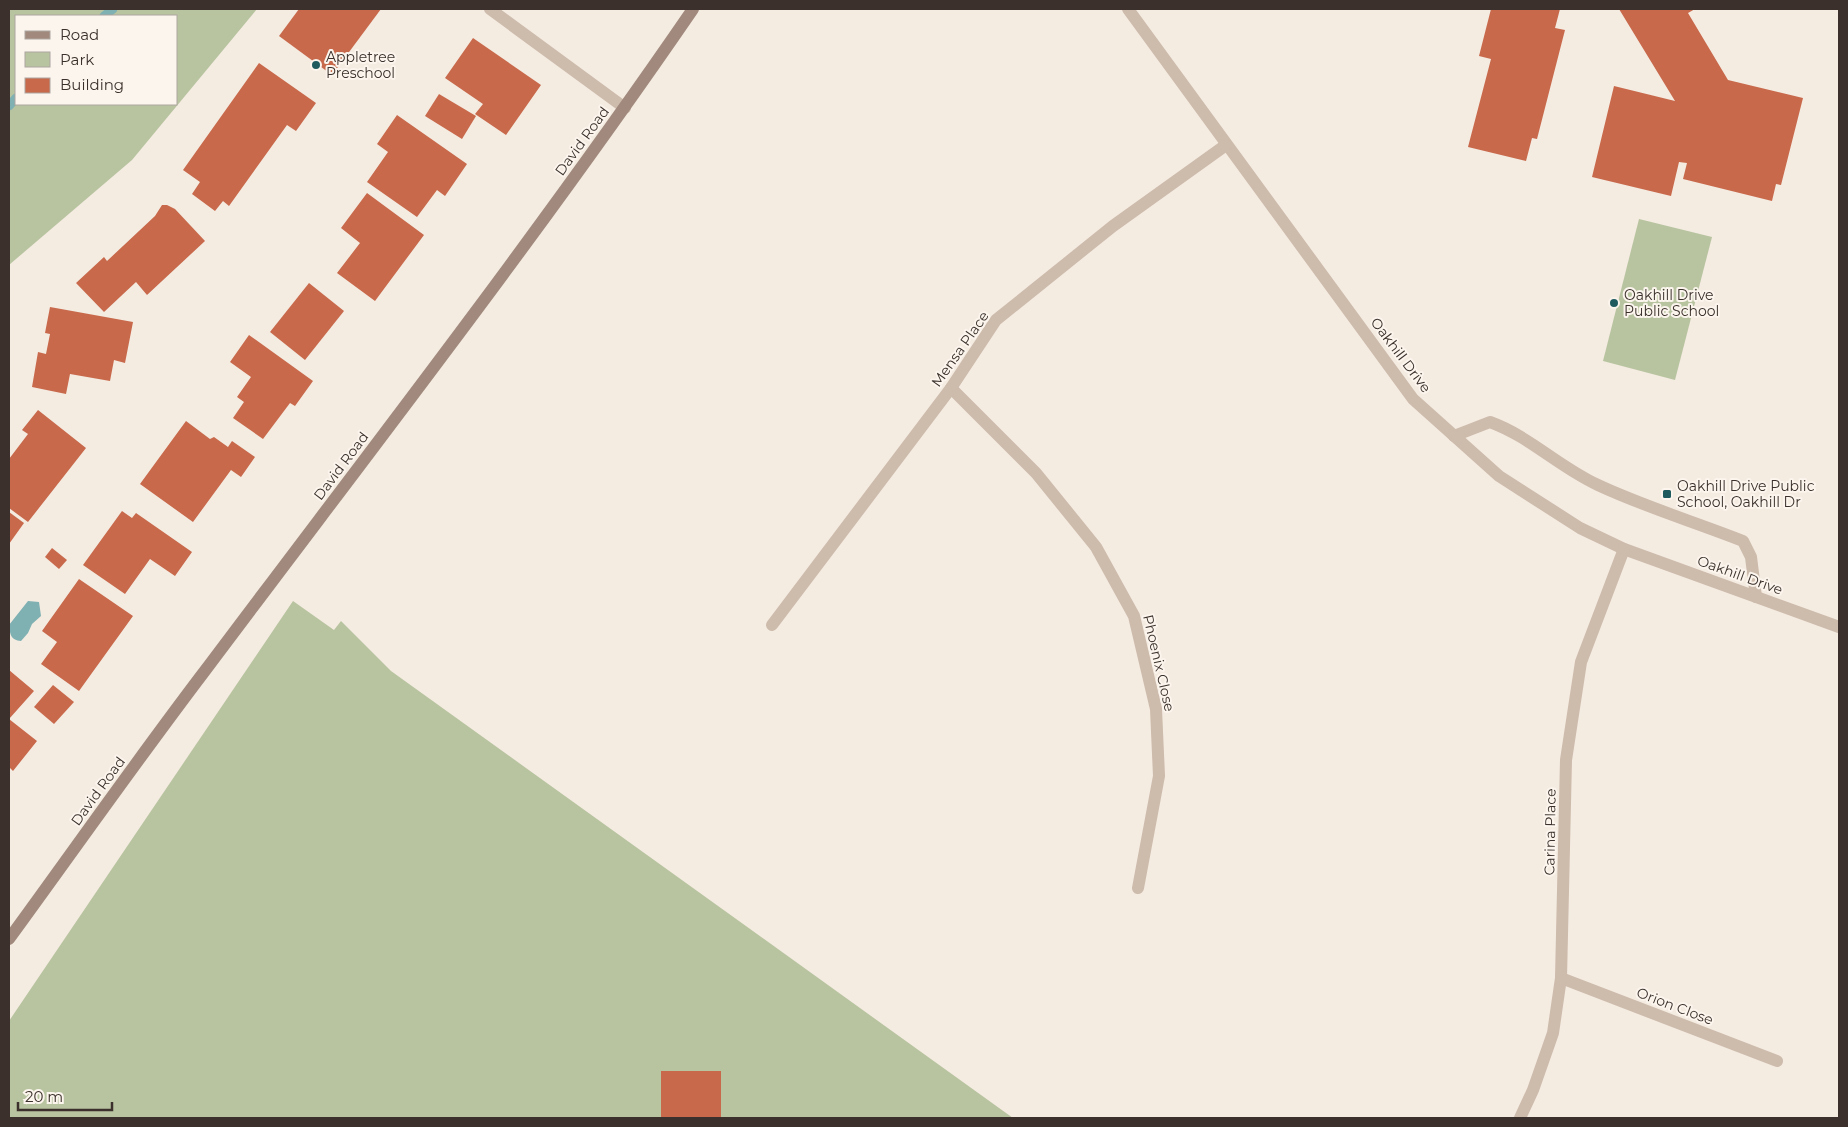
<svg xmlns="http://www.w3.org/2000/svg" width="1848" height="1127" font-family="Montserrat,sans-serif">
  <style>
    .green { fill: #b8c4a0; fill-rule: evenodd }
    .water { fill: #7fb0b2 }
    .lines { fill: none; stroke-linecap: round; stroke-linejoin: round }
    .stream { stroke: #7fb0b2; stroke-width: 9 }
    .building { fill: #c8694b }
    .lane { stroke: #cdbbac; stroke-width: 12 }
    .street { stroke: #cdbbac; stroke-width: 12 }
    .secondary { stroke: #a18a7d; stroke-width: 12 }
    .poi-dot { fill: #1f5a5e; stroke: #fbf5ee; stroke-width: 2 }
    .labels { text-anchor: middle; stroke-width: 4; stroke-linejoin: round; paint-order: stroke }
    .poi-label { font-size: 14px; fill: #3b302b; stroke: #fbf5ee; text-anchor: start }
    .street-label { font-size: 14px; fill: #3b302b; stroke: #fbf5ee }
  </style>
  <rect width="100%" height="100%" fill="#f4ebe1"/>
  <!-- green -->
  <g class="green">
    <path d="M9 9H257L132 160 9 265ZM16 16H176V104H16Z"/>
    <polygon points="1639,219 1712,237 1675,380 1603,361"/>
    <polygon points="293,601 334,630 341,621 391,671 1013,1118 9,1118 9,1021"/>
  </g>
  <!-- water -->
  <path class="water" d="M28 601 39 602 41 616 32 624 28 633 21 641C11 640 10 635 9 625Z"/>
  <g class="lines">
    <!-- stream -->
    <g class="stream">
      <polyline points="104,16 113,9"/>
      <polyline points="9,106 16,98"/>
    </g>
  </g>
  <!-- building -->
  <g class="building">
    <polygon points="299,9 381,9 332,75 279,36"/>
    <polygon points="1491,9 1560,9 1555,28 1565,30 1537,139 1532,138 1526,161 1468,147 1491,59 1479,56"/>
    <polygon points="1619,9 1695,9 1688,13 1728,80 1803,98 1781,185 1776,184 1772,201 1683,179 1687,163 1679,162 1671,196 1592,177 1614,86 1675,101"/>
    <polygon points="473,38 541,85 506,135 475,114 483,104 445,78"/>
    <polygon points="259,63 316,103 296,131 287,125 229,206 223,201 215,211 192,194 200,182 183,170"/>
    <polygon points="439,94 476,116 462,139 425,116"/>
    <polygon points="397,115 467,164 445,196 437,190 417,217 367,182 388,152 377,144"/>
    <polygon points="367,193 424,235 375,301 337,273 360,243 341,228"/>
    <polygon points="162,205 167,205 175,209 205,241 147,295 136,282 104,312 76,283 104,257 107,261 155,216"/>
    <polygon points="309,283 344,311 305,360 270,332"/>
    <polygon points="50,307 133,322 125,363 114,360 110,381 70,374 66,394 32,387 38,352 46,354 50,334 45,333"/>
    <polygon points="249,335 313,381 295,406 290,403 263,439 233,418 244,402 237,397 251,377 230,362"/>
    <polygon points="38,410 86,448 28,522 9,508 9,459 28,434 22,430"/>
    <polygon points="186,421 210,439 214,437 228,447 232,441 255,457 241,477 231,470 193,522 140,484"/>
    <polygon points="122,511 132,518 136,513 192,552 175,576 150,559 125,594 83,565"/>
    <polygon points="9,512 24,523 9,544"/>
    <polygon points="52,548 67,560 59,569 45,557"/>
    <polygon points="79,579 133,616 79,691 41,664 57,642 42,631"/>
    <polygon points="9,670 34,691 9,719 37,741 13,771 9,767"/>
    <polygon points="53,685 74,702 54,724 34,707"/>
    <rect x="661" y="1071" width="60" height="47"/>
  </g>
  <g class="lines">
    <!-- lane -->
    <g class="lane">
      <polyline points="490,9 625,108"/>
      <path d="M1454 436 1490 422C1529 436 1559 467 1598 485 1645 507 1695 522 1743 541L1751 557 1756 597"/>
    </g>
    <!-- street -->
    <g class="street">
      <polyline points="1128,9 1413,399 1499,476 1580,528 1624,549 1839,627"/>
      <polyline points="951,388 1036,473 1096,547 1134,616 1156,709 1159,776 1138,888"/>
      <polyline points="772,625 951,388 996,320 1113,226 1226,145"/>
      <polyline points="1561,978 1777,1061"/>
      <polyline points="1520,1118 1533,1090 1553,1033 1561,978 1566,760 1581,662 1624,549"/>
    </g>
    <!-- secondary -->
    <path class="secondary" d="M9 939C74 850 137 760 204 672 369 452 538 235 693 9"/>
  </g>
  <!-- markers -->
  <g class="poi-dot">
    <circle cx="316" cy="65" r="5"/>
    <circle cx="1614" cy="303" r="5"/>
    <rect x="1662" y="489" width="10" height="10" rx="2.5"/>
  </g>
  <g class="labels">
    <!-- poi labels -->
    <g class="poi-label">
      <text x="326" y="62">Appletree<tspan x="326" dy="16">Preschool</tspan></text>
      <text x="1624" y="300">Oakhill Drive<tspan x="1624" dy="16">Public School</tspan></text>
      <text x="1677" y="491">Oakhill Drive Public<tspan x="1677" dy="16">School, Oakhill Dr</tspan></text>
    </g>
    <!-- street labels -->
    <g class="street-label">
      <text transform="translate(582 141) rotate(-54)" y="5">David Road</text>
      <text transform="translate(960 349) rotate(-55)" y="5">Mensa Place</text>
      <text transform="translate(1401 355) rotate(53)" y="5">Oakhill Drive</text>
      <text transform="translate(341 466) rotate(-53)" y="5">David Road</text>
      <text transform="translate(1740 575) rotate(20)" y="5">Oakhill Drive</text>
      <text transform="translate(1159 663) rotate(77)" y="5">Phoenix Close</text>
      <text transform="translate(98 791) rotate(-54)" y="5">David Road</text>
      <text transform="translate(1550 832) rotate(-89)" y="5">Carina Place</text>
      <text transform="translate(1675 1006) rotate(21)" y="5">Orion Close</text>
    </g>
  </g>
  <!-- border -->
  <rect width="1848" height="1127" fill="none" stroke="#3b302b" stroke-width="20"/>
  <!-- legend -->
  <rect x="15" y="15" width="162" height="90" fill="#fbf5ee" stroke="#aea6a0"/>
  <rect x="25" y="31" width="25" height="8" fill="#a18a7d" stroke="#aea6a0"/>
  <text x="60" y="40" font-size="15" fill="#3b302b">Road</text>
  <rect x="25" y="52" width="25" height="15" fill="#b8c4a0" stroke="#aea6a0"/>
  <text x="60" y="65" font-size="15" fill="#3b302b">Park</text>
  <rect x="25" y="78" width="25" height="15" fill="#c8694b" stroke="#aea6a0"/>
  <text x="60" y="90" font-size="15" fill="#3b302b">Building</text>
  <!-- scale -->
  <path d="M18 1102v8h94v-8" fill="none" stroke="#3b302b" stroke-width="2.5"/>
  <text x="25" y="1102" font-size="15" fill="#3b302b" stroke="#fbf5ee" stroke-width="4" paint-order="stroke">20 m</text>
</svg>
